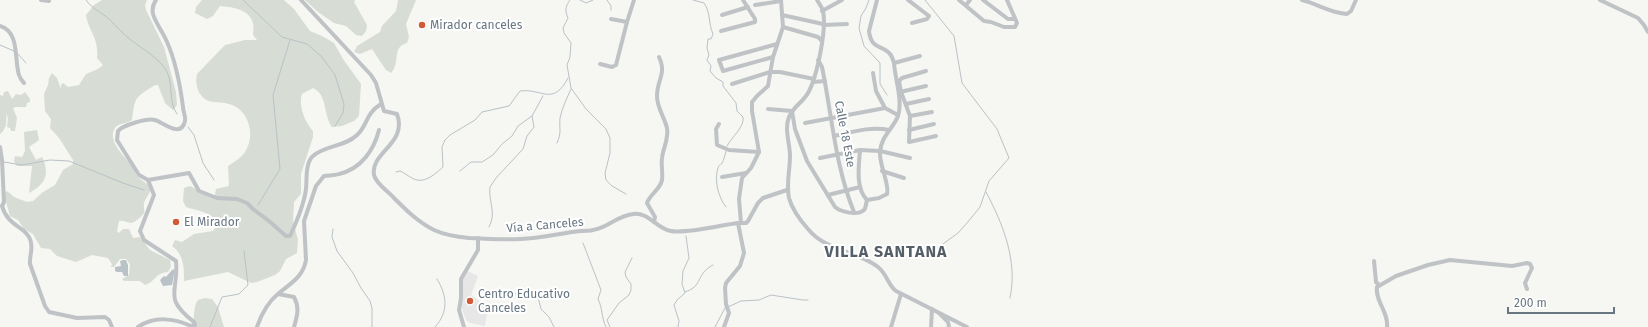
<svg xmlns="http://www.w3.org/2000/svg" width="1648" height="327" font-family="'Fira Sans',sans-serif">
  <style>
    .built { fill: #e6e7e6 }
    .green { fill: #d7dcd4 }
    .water { fill: #b9c2c7 }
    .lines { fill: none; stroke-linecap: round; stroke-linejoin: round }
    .stream { stroke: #b9c2c7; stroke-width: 1 }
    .minor { stroke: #bfc3c6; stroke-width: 4 }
    .poi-dot { fill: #d25a36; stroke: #fff; stroke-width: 1.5 }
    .labels { text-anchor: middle; stroke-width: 4; stroke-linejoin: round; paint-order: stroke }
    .poi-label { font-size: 12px; fill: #687681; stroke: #fff; text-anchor: start }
    .street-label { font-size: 12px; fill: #687681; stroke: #fff }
    .district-label { font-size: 16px; font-weight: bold; letter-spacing: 1px; fill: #555f67; stroke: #fff }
  </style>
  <rect width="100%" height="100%" fill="#f6f6f3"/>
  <!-- built -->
  <polygon class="built" points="465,270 478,276 471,295 488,307 485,326 470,323 466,320 460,304 460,285"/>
  <!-- green -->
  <g class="green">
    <path d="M102 0H147L145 5 146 10 164 47 176 92 177 105 173 110 165 103 158 85H155C135 98 135 96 132 120 127 124 118 123 115 128 106 142 127 158 133 168 135 170 135 174 137 176 142 181 146 182 151 188 150 194 146 197 144 203 143 206 145 210 144 213 142 216 136 222 131 223 127 223 124 220 119 221L117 231 119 233 123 229H129L133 238 140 237 150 250 170 260 171 266 168 272C154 273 156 282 145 285L140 281H124L122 279 129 275 130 264 126 259H120L114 267H111L112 264 108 258 92 255 76 262 57 256 50 249 41 248 33 234 24 229 18 220 10 216 4 194 7 191 14 197 27 202 33 201 43 192 55 185 63 170 73 164V160L59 138 50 128 51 119 45 111 44 94 48 85 49 78 52 73 57 78 61 89V85L63 83 68 87 79 85 86 74 98 69 103 65 97 58C99 37 89 33 86 15L94 5Z"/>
    <path d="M202 0H284L294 9 310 31 322 36 334 43 343 59 361 84 359 116 354 121 342 126 332 127C323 115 328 95 313 88L302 94C298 105 305 123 313 131V137L301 174V194L294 202 293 221 298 240 297 253 286 259 280 271 275 275 257 282 251 283 228 272 184 281C184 267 184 255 172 246L175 240 182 242 194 234 213 231 217 225C214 212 198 211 186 207L183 201 184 188 190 186 208 195H215L216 189 229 186 228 166C234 162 241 158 245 152 256 136 249 109 229 104 221 101 212 104 205 99 197 93 195 83 197 74L225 45 245 40H257L253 35C253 32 254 26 253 23 249 9 232 7 220 6L213 16 207 19 195 13 196 7Z"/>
    <polygon points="305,0 355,0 354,2 367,25 366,31 362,36 356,35 346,26 334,23 318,12"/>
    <path d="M398 0H416L406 24 409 37 407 43C391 47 401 63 391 73L386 70 372 49 360 54 354 52 357 46 380 32 382 26 396 11Z"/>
    <path d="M8 91 12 99 16 94 21 95 25 92 30 99V102L27 103 26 107C21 108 18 106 13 108L17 118 15 131H11L10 128 7 127 8 119 6 112C7 120 7 129 0 134V95L3 96 4 92Z"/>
    <path d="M37 130 39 140 29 147 36 160 42 157C50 174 46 184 29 193L32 166H17L14 161 15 156 22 157 25 151 24 132Z"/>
    <path d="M205 298 212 299 218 307 224 327H191C196 318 192 308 198 300Z"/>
  </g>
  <!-- water -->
  <g class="water">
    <polygon points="123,260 126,260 128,265 128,276 124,276 122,272 117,272 115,271 115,267 121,266 120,261"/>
    <polygon points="175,269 172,285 163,286 160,280 164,276 166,277 172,270"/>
  </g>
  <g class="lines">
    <!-- stream -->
    <g class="stream">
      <path d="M86 0C92 9 101 12 109 19 116 26 123 34 131 40 143 49 155 56 164 67 175 81 167 101 177 114"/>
      <polyline points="243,0 282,37 307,44 322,57 335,75 344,104 343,113 335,126"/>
      <path d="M570 0C565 7 565 11 568 18L563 28 564 33 571 43 570 57 567 65 571 88 586 109 606 129 610 138V153L605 173 606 180 612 186 626 194"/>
      <polyline points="580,0 586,3 593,0"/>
      <polyline points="607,0 611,6 611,10"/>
      <path d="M693 0 704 3C711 13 708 23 713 34L711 39H708L707 48 709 55 707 60 711 66 710 71 716 78 723 82V86L736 103 737 111 743 117C745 126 732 137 727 146"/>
      <polyline points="869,0 866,8 861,16 859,28 864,46 880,63 880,84 887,95"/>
      <polyline points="925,0 954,36 962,83 997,129 1009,158 989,181 980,207 967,223 958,233 925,257"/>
      <polyline points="0,45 14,51"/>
      <polyline points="18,54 26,63"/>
      <polyline points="188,127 194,135 203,163 214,180"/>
      <path d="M557 143C562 132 559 129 560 118 562 108 567 98 571 89"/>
      <path d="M726 151C725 155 724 160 722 163 719 167 720 163 718 168 714 180 718 197 726 207"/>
      <polyline points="4,162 22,165 50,160 69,161 123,183 144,190"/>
      <polyline points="460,171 471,162 482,162 493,155 502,144 512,136 518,126 532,116 543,96"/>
      <path d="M396 172 400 171C405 173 409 177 414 179 425 184 436 173 443 167L442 147 445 140 450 135 475 120 482 112 509 106 520 91C542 88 553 107 568 78"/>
      <path d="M986 192C1003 224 1018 261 1010 298"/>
      <polyline points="258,205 280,169 273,95 290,40"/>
      <path d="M489 227C497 213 488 201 490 187L496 178 523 149 527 136 534 127 532 116"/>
      <polyline points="333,229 332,237 337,251 353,273 361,288 370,301 372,308 372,327"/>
      <path d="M583 243 601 290 598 299C603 309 601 317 606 327"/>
      <path d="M685 292C704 286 695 274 713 265"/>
      <polyline points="487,294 497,296 523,293 538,297 541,309 549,317 554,327"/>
      <polyline points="728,307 741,301 759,300 771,295 803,300 808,300"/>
      <polyline points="210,327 222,297 239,294 248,285 244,251"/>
      <path d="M435 327C449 312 447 295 437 279"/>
      <polyline points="610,327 607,320 619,303 629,295 631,290 631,284 626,277 625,272 632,258"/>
      <polyline points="678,327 679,321 674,305 677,300 685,293 682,284 683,271 689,258 686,236"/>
      <polyline points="715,327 725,308"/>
    </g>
    <!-- minor -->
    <g class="minor">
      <polyline points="41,0 49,1"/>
      <path d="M156 0C153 4 152 9 153 14 156 24 163 32 167 42 176 62 180 84 183 107 183 111 186 117 185 121 181 139 163 122 155 120 147 118 123 125 118 131L117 140 139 175 148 180 189 173 199 191 217 198 237 199 247 203 253 209 269 221 286 236H290C297 221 304 205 306 189 307 180 305 163 313 156 325 145 345 147 357 135 368 125 365 114 381 104"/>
      <path d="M301 0 371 75 376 83 384 111 397 114C408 144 370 152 374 175 376 184 388 191 394 198 406 210 418 222 434 230 445 235 458 237 469 238 486 239 504 240 521 239 541 238 561 233 581 231 606 232 612 217 633 214 649 212 657 229 671 231 686 234 721 225 738 223H746L748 221 758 203 763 198 787 190"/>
      <path d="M817 0C819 3 822 7 823 11 827 29 817 77 808 93 803 102 793 107 789 117 784 129 790 144 790 156 790 170 786 184 789 198 792 209 800 220 808 229 827 252 856 250 878 267 887 274 888 285 896 291L967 327"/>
      <polyline points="908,0 929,16 927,19 912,23"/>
      <polyline points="959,0 984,21 991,22 1004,27 1015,27 1017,23 1007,0"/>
      <polyline points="983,0 1008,19 1015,19"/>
      <path d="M1302 0C1318 4 1330 13 1347 14L1351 11 1356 0"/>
      <polyline points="1600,0 1638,18 1644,25 1648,32"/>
      <polyline points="755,5 781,1"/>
      <polyline points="966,5 970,0"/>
      <polyline points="822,11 842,0"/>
      <polyline points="722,15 748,7"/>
      <polyline points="782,15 823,24"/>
      <polyline points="611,19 627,22"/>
      <polyline points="823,25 847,24"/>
      <path d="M0 26C20 32 14 59 19 75 20 78 22 81 24 83"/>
      <polyline points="783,27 818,37 821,40"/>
      <polyline points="721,31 755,22 755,19 743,0"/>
      <polyline points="773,57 723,71 719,60 777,44"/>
      <path d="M818 60 822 67C832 115 835 166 854 212"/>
      <polyline points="894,63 920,56"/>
      <polyline points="600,64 612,67 616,65 627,22 634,0"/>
      <polyline points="926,71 902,78 899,81 901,92 910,116 909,142 936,136"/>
      <polyline points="873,73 876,91 885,108 898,115"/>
      <polyline points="813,82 825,81"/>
      <polyline points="732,84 770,72 780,72 814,79"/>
      <polyline points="900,92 926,86"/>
      <polyline points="906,104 929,99"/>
      <polyline points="768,109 792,111"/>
      <path d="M792 111 795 129 807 161 835 207C841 212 857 216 864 210 866 208 866 203 867 200 855 188 859 165 860 150"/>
      <polyline points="910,116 932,112"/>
      <polyline points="805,123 885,108"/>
      <polyline points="719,124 716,129 717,145 729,150 759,152"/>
      <polyline points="909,130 934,124"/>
      <path d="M834 136C852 132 871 126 889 130"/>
      <path d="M0 147 2 160 4 202 2 206C8 227 25 226 30 239 34 248 29 256 30 264L45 306 49 312 77 318 105 317 109 320 112 327"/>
      <polyline points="820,158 860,150 880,151 910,158"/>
      <polyline points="882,171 904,178"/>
      <polyline points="722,177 746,173"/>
      <polyline points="828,195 860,187"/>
      <path d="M867 200 879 198 887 194C890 185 879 165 880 152 881 136 893 129 898 116 903 101 895 79 894 63 893 60 892 56 890 54 883 45 871 50 869 31L877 0"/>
      <path d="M654 222 655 217 647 203C650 194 660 190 662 180 663 173 661 166 662 158 663 148 669 139 667 128 664 116 657 108 657 96 657 79 667 74 659 57"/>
      <polyline points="741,223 739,199 742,178 751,168 759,152 752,111 752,102 757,96 768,86 773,57 783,27 781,0"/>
      <polyline points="1374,261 1376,282 1379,285"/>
      <path d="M278 294 294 297C300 308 297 316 294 327"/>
      <polyline points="939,313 948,322 949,327"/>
      <path d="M138 327C154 316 174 318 191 326L195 325 194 322C162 297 179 293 176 261L144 240 140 231 154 195 148 180"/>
      <path d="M257 327C261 315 269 301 279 293 291 283 303 277 306 260L304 221 316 186 324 176C329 175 334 176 339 174 361 169 374 150 379 130"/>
      <polyline points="464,327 459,310 461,298 461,279 478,250 478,238"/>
      <polyline points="724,327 729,313 726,304 725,288 726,283 740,266 744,253 738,223"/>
      <polyline points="891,327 901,294"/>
      <polyline points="931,327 932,309"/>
      <path d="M1387 327C1389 313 1375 301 1377 287L1396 276 1428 265 1450 260 1512 266 1527 263 1530 264 1532 268 1525 283 1527 289"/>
    </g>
  </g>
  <!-- markers -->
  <g class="poi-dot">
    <circle cx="422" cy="25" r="4"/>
    <circle cx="176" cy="222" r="4"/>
    <circle cx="470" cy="301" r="4"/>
  </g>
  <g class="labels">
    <!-- poi labels -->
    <g class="poi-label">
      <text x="430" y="29">Mirador canceles</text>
      <text x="184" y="226">El Mirador</text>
      <text x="478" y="298">Centro Educativo<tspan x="478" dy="14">Canceles</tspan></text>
    </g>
    <!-- street labels -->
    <g class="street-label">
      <text transform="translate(845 134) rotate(79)" y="4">Calle 18 Este</text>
      <text transform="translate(545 225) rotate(-5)" y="4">Vía a Canceles</text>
    </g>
    <!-- district labels -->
    <g class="district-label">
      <text x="886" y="257">VILLA SANTANA</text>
    </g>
  </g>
  <!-- scale -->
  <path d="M1508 307v6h106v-6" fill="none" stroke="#687681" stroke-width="2"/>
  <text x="1514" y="307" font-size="12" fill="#687681" stroke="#ffffff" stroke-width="3" paint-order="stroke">200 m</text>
</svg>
